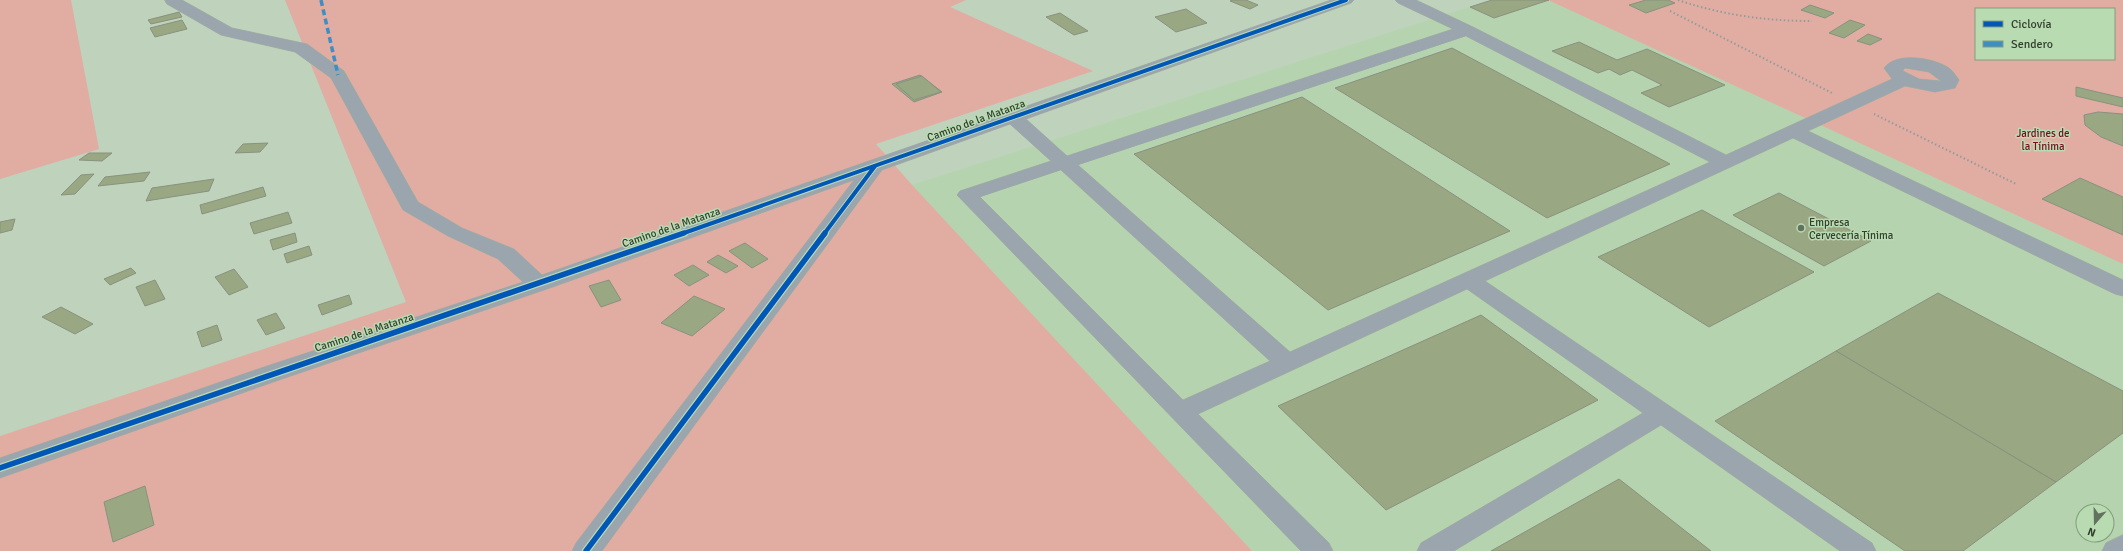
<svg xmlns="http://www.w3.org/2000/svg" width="2123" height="551" font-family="Signika,sans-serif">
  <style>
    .built { fill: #b5d3ae; fill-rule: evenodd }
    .green { fill: #e1aca2; fill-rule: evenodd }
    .building { fill: #9aa783; stroke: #889280 }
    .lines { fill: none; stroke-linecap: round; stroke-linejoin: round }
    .minor-casing { stroke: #a2b09e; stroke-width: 1 }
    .path { stroke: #929c9d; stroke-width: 2; stroke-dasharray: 1.5 2.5; stroke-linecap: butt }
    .minor { fill: #9aa5ad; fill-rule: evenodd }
    .quiet { stroke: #3c8ec3; stroke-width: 3.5; stroke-dasharray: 6 3.5; stroke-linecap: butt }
    .cycleway-far1-casing { stroke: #b9dbb2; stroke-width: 6 }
    .cycleway-casing { stroke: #b9dbb2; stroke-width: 8 }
    .cycleway-far1 { stroke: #0057b8; stroke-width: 4 }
    .cycleway { stroke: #0057b8; stroke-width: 5.5 }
    .poi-dot { fill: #63725f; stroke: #b9dbb2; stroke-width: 1.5 }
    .labels { text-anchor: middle; stroke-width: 3; stroke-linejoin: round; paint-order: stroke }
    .street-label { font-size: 11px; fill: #323f2e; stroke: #b9dbb2 }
    .park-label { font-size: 11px; fill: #7d0a1f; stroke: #b9dbb2 }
    .poi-label { font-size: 11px; fill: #323f2e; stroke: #b9dbb2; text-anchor: start }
  </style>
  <rect width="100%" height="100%" fill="#bfd2bb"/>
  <!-- built -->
  <path class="built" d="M1492 0H1548L2123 264V551H1252L912 185ZM2083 511H2107V535H2083Z"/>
  <!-- green -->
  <g class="green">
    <polygon points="0,0 71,0 99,149 0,179"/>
    <polygon points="285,0 966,0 950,7 1093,71 876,144 912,185 1252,551 0,551 0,436 406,302"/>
    <path d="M1548 0H2123V264ZM1976 9H2114V59H1976Z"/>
  </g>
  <!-- building -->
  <g class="building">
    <polygon points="1233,0 1246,0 1258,5 1250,9 1230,1"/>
    <polygon points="1492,0 1549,0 1494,18 1470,7"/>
    <polygon points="1646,0 1668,0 1675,3 1646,13 1629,5"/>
    <polygon points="1810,5 1834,13 1825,18 1801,10"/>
    <polygon points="1186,9 1207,23 1176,32 1155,17"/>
    <polygon points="179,12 182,17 151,24 148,20"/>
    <polygon points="1060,13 1088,31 1074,35 1046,17"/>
    <polygon points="182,20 187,29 155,37 150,28"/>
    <polygon points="1850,20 1865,25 1844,38 1829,33"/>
    <polygon points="1868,34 1882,39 1870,45 1857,41"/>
    <polygon points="1579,42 1617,60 1647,49 1725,85 1669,107 1641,93 1662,85 1632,70 1620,75 1609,69 1598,73 1552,51"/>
    <polygon points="1452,48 1670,164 1547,218 1335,88"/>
    <polygon points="920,75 942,92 914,102 892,84"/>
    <polygon points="922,76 941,92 914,100 896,84"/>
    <polygon points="2076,87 2123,98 2123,107 2076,96"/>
    <polygon points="1302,97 1510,231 1328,310 1134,154"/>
    <polygon points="2098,112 2123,114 2123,146 2101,137 2085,125 2084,115"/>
    <polygon points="268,143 260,152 235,153 243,144"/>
    <polygon points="89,153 112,153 102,161 79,160"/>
    <polygon points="150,172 144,181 98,186 105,177"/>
    <polygon points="94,174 75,194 61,195 81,175"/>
    <polygon points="2080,178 2123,197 2123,235 2042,199"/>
    <polygon points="214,179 209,191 146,201 152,188"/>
    <polygon points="263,187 266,196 202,214 200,205"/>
    <polygon points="1779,193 1871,241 1824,266 1733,215"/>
    <polygon points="1702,210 1814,272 1709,327 1598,257"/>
    <polygon points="288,212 292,223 254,234 250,223"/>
    <polygon points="15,219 12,230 0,233 0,222"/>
    <polygon points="295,233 297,242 273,250 270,240"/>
    <polygon points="745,243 768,259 752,268 729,251"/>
    <polygon points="309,246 312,255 287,263 284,254"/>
    <polygon points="718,255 738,266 726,273 707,262"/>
    <polygon points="693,265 709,275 689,286 674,275"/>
    <polygon points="131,268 136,273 110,285 104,279"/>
    <polygon points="234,269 248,287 229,295 215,277"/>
    <polygon points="155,280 165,299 145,306 136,287"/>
    <polygon points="609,280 621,300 601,307 589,286"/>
    <polygon points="1938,293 2123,391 2123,433 2056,482 1836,351"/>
    <polygon points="349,295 352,304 322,315 318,305"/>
    <polygon points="694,296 725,309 692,336 661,323"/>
    <polygon points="61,307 93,324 75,334 42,317"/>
    <polygon points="276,313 285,328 266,335 257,320"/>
    <polygon points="1481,315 1598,400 1386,510 1278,406"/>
    <polygon points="217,325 222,340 202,347 197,332"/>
    <polygon points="1836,351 2056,482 1963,551 1905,551 1715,421"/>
    <polygon points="1619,479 1711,551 1491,551"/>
    <polygon points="145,486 154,525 113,542 104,502"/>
  </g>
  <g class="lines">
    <!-- minor casing -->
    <g class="minor-casing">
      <g id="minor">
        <path d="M165 0H182L232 28 307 44 344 71 418 202 462 228 514 249 542 275 1331 0H1354L1351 3 1026 119 1067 156 1453 29 1398 3 1395 0H1416L1473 27 1726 155 1892 79 1884 68C1897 51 1934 58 1949 68 1953 71 1956 76 1959 80L1955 88 1935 92 1905 86 1808 131 2123 280V296L2115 294 1793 138 1485 281 1872 543 1876 551H1840L1661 425 1454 551H1417L1421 543 1643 413 1467 289 1198 414 1329 543 1333 551H1301L957 195 960 191 1051 161 1010 124 882 170 602 551H572L576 543 854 180 547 289 282 379 0 478V458L264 367 523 282 498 259 448 236 403 210 331 78 295 52 221 35 167 4ZM1466 36 1710 162 1290 352 1078 165ZM1905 68 1929 72 1941 81 1919 79 1903 71ZM1061 170 1270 361 1183 400 980 197Z"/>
        <polygon points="2123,535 2123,551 2102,551 2106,543"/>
      </g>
    </g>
    <!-- path -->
    <g class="path">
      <path d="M1678 0C1722 15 1766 21 1812 21"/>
      <polyline points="1670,11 1832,93"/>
      <polyline points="1874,114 2016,184"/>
    </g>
    <!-- minor -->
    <use href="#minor" class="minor"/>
    <!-- quiet -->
    <polyline class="quiet" points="321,0 338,75"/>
    <!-- cycleway-far1 casing -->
    <g class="cycleway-far1-casing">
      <g id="cycleway-far1">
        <polyline points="681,234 1346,0"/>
        <polyline points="824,234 875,166"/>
      </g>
    </g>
    <!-- cycleway casing -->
    <g class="cycleway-casing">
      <g id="cycleway">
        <polyline points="0,468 684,233"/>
        <polyline points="586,551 825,233"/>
      </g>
    </g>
    <!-- cycleway-far1 -->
    <use href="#cycleway-far1" class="cycleway-far1"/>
    <!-- cycleway -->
    <use href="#cycleway" class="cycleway"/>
  </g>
  <!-- markers -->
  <circle class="poi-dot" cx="1801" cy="228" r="4"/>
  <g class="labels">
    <!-- street labels -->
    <g class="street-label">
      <text transform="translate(976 120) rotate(-20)" y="4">Camino de la Matanza</text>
      <text transform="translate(671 227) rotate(-19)" y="4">Camino de la Matanza</text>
      <text transform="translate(364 332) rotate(-18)" y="4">Camino de la Matanza</text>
    </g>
    <!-- park labels -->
    <g class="park-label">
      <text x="2043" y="137">Jardines de<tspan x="2043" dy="13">la Tínima</tspan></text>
    </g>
    <!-- poi labels -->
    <g class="poi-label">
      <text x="1809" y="226">Empresa<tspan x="1809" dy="13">Cervecería Tínima</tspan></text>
    </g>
  </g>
  <!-- legend -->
  <rect x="1975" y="8" width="140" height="52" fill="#b9dbb2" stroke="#839d7d"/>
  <rect x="1983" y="21" width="20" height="6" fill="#0057b8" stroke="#839d7d"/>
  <text x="2011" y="28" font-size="12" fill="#323f2e">Ciclovía</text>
  <rect x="1983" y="41" width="20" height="6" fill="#3c8ec3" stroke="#839d7d"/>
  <text x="2011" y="48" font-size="12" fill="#323f2e">Sendero</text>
  <!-- north arrow -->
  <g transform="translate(2095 523) rotate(200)"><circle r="19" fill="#b9dbb2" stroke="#839d7d"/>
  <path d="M0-3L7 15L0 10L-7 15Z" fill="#63725f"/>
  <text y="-6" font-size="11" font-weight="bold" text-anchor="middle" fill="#323f2e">N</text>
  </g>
</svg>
